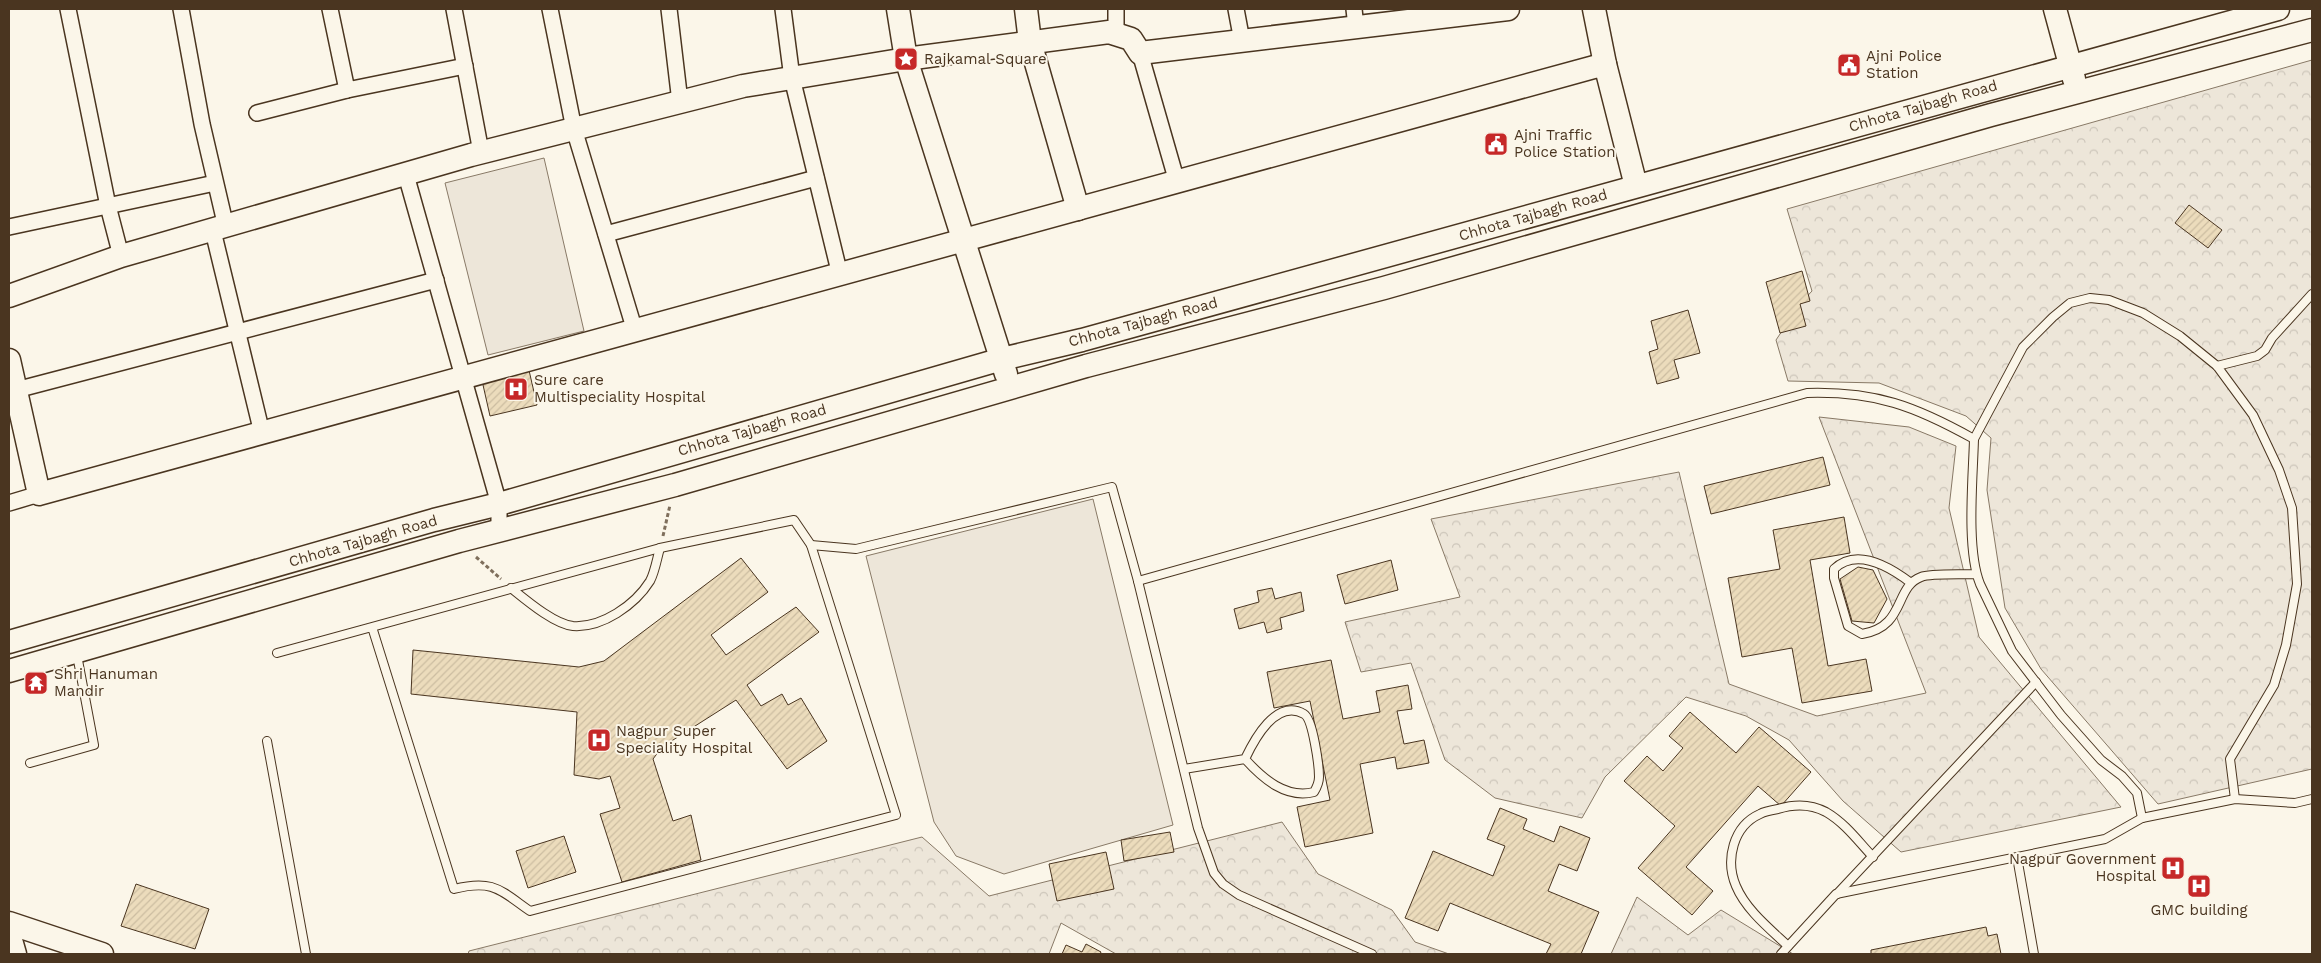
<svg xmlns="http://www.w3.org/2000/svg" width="2321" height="963" font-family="'Work Sans',sans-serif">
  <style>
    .forest { fill: url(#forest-crowns); stroke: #887966 }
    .pitch { fill: #ede6d9; stroke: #887966 }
    .building { fill: url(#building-hatch); stroke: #4a3520 }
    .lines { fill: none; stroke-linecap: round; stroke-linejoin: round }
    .lane-casing { stroke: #4a3520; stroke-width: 10 }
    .street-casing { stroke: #4a3520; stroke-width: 18 }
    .secondary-casing { stroke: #4a3520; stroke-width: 25 }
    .path { stroke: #7f6f5c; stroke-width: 3; stroke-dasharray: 4 2.5; stroke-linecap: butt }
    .lane { stroke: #fbf6e9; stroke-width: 8 }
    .street { stroke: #fbf6e9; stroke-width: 15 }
    .secondary { stroke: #fbf6e9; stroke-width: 22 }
    .labels { text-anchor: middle; stroke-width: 4; stroke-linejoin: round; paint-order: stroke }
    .poi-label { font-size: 15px; fill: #4a3520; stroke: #fbf6e9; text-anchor: start }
    .street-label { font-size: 15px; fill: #4a3520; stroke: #fbf6e9 }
  </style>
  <defs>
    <pattern id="forest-crowns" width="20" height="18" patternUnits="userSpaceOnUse" patternTransform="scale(1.25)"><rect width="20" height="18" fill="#ede6d9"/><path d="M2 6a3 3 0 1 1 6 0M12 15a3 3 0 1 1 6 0" fill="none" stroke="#cdc6ba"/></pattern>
    <pattern id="building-hatch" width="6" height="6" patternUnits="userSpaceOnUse" patternTransform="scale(1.25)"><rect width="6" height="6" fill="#ecdcbc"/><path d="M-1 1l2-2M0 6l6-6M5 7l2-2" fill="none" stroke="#ccbda1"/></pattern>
  </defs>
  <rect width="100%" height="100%" fill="#fbf6e9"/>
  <!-- forest -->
  <g class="forest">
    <polygon points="2312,60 2312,769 2158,804 2041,669 2005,608 1987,490 1991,438 1966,416 1879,383 1788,381 1776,340 1800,304 1812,291 1787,209"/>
    <polygon points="1819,417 1909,427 1956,446 1949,508 1979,637 2121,807 1901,852 1843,801 1789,740 1746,716 1686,697 1605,777 1582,818 1495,798 1445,760 1411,663 1361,672 1345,622 1460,597 1431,519 1679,472 1729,684 1817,716 1926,693"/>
    <polygon points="1282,822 1318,874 1392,910 1415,942 1449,954 1116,954 1061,923 1049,954 468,954 469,951 922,837 989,896"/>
    <polygon points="1637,897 1688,935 1721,910 1793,954 1611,954"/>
  </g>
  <!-- pitch -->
  <g class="pitch">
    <polygon points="544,158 584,331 488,355 445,183"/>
    <polygon points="1093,499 1173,825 1004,874 956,856 934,822 866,556"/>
  </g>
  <!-- building -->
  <g class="building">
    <polygon points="2189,205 2222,230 2208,248 2175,223"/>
    <polygon points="1802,271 1810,301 1800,304 1806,326 1780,333 1766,282"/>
    <polygon points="1688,310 1700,353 1674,360 1679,378 1657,384 1649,352 1658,349 1651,321"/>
    <polygon points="528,366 537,405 490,416 481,376"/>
    <polygon points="1823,457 1830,485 1711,514 1704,486"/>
    <polygon points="1844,517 1850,553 1810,560 1828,666 1866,659 1872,691 1802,703 1792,648 1742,657 1728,578 1780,569 1773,530"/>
    <polygon points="741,558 768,592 711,635 726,655 796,607 819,632 747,685 761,706 782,694 788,705 801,698 827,741 787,769 736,700 662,747 653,759 673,821 691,815 701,860 622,882 600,814 620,808 610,776 599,779 574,775 577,712 411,694 413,650 579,667 604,661"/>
    <polygon points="1391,560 1398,590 1345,604 1337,575"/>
    <polygon points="1858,567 1873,570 1887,599 1874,623 1852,621 1840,579"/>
    <polygon points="1272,588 1275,599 1301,592 1304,611 1280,618 1282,629 1267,633 1264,622 1239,629 1234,609 1259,602 1257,591"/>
    <polygon points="1331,660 1343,719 1380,712 1376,691 1408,685 1412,709 1397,711 1404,744 1424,740 1429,763 1397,769 1395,757 1360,764 1373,833 1305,847 1297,807 1330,800 1310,701 1274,708 1267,672"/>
    <polygon points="1690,712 1736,753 1759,727 1811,772 1781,806 1758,786 1686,867 1713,891 1692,915 1638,868 1675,826 1624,781 1647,756 1663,771 1683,748 1669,736"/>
    <polygon points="1500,808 1527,819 1523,829 1554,842 1560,826 1590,838 1577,871 1559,864 1548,891 1599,912 1581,954 1546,954 1551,944 1450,903 1438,931 1405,918 1433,851 1493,876 1505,846 1487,839"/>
    <polygon points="1170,832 1174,852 1124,861 1121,840"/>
    <polygon points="564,836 576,872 528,888 516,851"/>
    <polygon points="1106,852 1114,889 1057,901 1049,864"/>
    <polygon points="136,884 209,909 195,949 121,926"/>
    <polygon points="1986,927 1988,936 1997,934 2001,954 1871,954 1871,950"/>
    <polygon points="1086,944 1101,952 1100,954 1062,954 1066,945 1082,952"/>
  </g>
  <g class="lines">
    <!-- lane casing -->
    <g class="lane-casing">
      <g id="lane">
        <polyline points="2217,366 2257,356 2265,350 2272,338 2312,294"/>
        <polyline points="1974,439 2023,347 2053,317 2070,303 2090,298 2109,300 2143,313 2180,336 2217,366 2253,415 2279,470 2292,508 2297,584 2286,645 2274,685 2230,759 2235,799"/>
        <polyline points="811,545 856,549 1112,487 1138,581 1198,828 1214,873 1223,884 1239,895 1372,954"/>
        <path d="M1138 581 1807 393C1875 391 1915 406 1974 439 1973 478 1966 549 1980 584L2012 651 2061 715 2101 760 2122 776 2137 793 2142 818"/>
        <path d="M1911 583C1890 567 1857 547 1834 569V578L1848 626 1862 634C1906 627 1894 587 1921 577 1931 573 1963 575 1976 574"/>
        <path d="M511 588C526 600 554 624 573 626 602 628 635 605 650 581 655 572 657 558 660 548"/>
        <path d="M277 653 660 548 794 520 811 545 896 815 530 911C500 890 493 879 454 889L372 627"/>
        <polyline points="267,741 306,954"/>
        <polyline points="30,763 94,745 77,655"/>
        <path d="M1184 769 1245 759C1263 779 1286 799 1314 792 1317 787 1319 783 1319 777 1319 766 1313 719 1304 714 1276 698 1254 740 1245 759"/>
        <polyline points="2017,857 2034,954"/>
        <polyline points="1837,894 2036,682"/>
        <path d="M1788 946C1770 929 1746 910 1736 886 1725 860 1733 826 1760 814 1765 811 1772 810 1778 809 1794 804 1811 804 1826 812 1845 823 1858 841 1873 857"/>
        <polyline points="1781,954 1836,894 2105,839 2142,818 2235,799 2295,803 2312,799"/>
      </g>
    </g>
    <!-- street casing -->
    <g class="street-casing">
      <g id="street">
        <polyline points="68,9 108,206 121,256"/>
        <polyline points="181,9 202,124 226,227"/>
        <polyline points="330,9 347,90 465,66"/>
        <polyline points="454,9 481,152"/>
        <polyline points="550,9 574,129 635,331"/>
        <polyline points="669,9 680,102"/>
        <polyline points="783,9 792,78 840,275"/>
        <polyline points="1116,9 1116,33"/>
        <polyline points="1236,9 1242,41"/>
        <polyline points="1354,9 1356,27"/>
        <polyline points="1140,53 1177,182"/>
        <polyline points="257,113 347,90"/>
        <polyline points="406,175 499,504 499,532"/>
        <polyline points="9,227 215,183"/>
        <polyline points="213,231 262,433"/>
        <polyline points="606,234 816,178"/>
        <polyline points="16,390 436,280"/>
        <polyline points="9,503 39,494"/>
      </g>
    </g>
    <!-- secondary casing -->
    <g class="secondary-casing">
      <g id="secondary">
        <polyline points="898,9 906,59 1006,374"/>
        <polyline points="1026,9 1030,42 1078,209"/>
        <polyline points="1594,9 1605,64"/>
        <polyline points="2055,9 2074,79"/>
        <polyline points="9,296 121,256 471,155 743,86 906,59 1109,32 1131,39 1140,53 1508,9"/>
        <polyline points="9,360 39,494 1605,64 1636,186"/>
        <polyline points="9,642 434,520 499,504 1002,359 1082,340 2278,9"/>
        <polyline points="9,671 459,541 675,485 1086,366 1384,288 1991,115 2312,30"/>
        <polyline points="9,923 102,954"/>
        <polyline points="9,933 15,954"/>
      </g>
    </g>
    <!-- path -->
    <g class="path">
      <polyline points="663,536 670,505"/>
      <polyline points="476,557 501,579"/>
    </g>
    <!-- lane -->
    <use href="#lane" class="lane"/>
    <!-- street -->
    <use href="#street" class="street"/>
    <!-- secondary -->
    <use href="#secondary" class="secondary"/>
  </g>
  <!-- icons -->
  <defs>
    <g id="sight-square" transform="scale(1.25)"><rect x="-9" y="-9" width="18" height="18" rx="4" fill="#c62828" stroke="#fbf6e9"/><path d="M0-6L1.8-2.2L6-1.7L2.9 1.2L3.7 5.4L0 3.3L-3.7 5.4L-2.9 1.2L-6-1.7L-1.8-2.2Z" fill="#fff"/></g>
    <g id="civic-square" transform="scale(1.25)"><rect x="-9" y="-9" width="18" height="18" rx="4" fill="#c62828" stroke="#fbf6e9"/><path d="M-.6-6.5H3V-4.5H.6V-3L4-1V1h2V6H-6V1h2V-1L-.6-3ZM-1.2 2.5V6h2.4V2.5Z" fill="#fff"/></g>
    <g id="hospital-square" transform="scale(1.25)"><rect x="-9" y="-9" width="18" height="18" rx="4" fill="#c62828" stroke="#fbf6e9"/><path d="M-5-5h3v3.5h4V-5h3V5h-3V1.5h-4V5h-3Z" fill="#fff"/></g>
    <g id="temple-square" transform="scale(1.25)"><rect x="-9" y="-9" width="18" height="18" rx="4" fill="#c62828" stroke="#fbf6e9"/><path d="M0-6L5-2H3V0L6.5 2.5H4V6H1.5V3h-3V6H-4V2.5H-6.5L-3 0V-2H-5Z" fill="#fff"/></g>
  </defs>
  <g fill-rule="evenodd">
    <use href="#sight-square" x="906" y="59"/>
    <use href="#civic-square" x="1849" y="65"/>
    <use href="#civic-square" x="1496" y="144"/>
    <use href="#hospital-square" x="516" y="389"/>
    <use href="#temple-square" x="36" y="683"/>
    <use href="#hospital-square" x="599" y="740"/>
    <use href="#hospital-square" x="2173" y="868"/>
    <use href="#hospital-square" x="2199" y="886"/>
  </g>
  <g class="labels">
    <!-- poi labels -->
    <g class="poi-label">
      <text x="1866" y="61">Ajni Police<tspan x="1866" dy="17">Station</tspan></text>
      <text x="924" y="64">Rajkamal Square</text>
      <text x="1514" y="140">Ajni Traffic<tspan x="1514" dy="17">Police Station</tspan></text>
      <text x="534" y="385">Sure care<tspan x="534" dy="17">Multispeciality Hospital</tspan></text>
      <text x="54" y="679">Shri Hanuman<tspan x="54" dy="17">Mandir</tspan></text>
      <text x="616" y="736">Nagpur Super<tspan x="616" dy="17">Speciality Hospital</tspan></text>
      <text x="2156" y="864" text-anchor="end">Nagpur Government<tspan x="2156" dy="17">Hospital</tspan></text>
      <text x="2199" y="915" text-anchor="middle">GMC building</text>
    </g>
    <!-- street labels -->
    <g class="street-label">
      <text transform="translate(1923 106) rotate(-16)" y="5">Chhota Tajbagh Road</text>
      <text transform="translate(1533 215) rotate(-16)" y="5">Chhota Tajbagh Road</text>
      <text transform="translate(1143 322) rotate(-15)" y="5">Chhota Tajbagh Road</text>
      <text transform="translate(752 430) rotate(-16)" y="5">Chhota Tajbagh Road</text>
      <text transform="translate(363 541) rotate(-16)" y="5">Chhota Tajbagh Road</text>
    </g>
  </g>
  <!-- border -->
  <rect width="2321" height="963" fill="none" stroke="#4a3520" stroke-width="20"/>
</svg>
